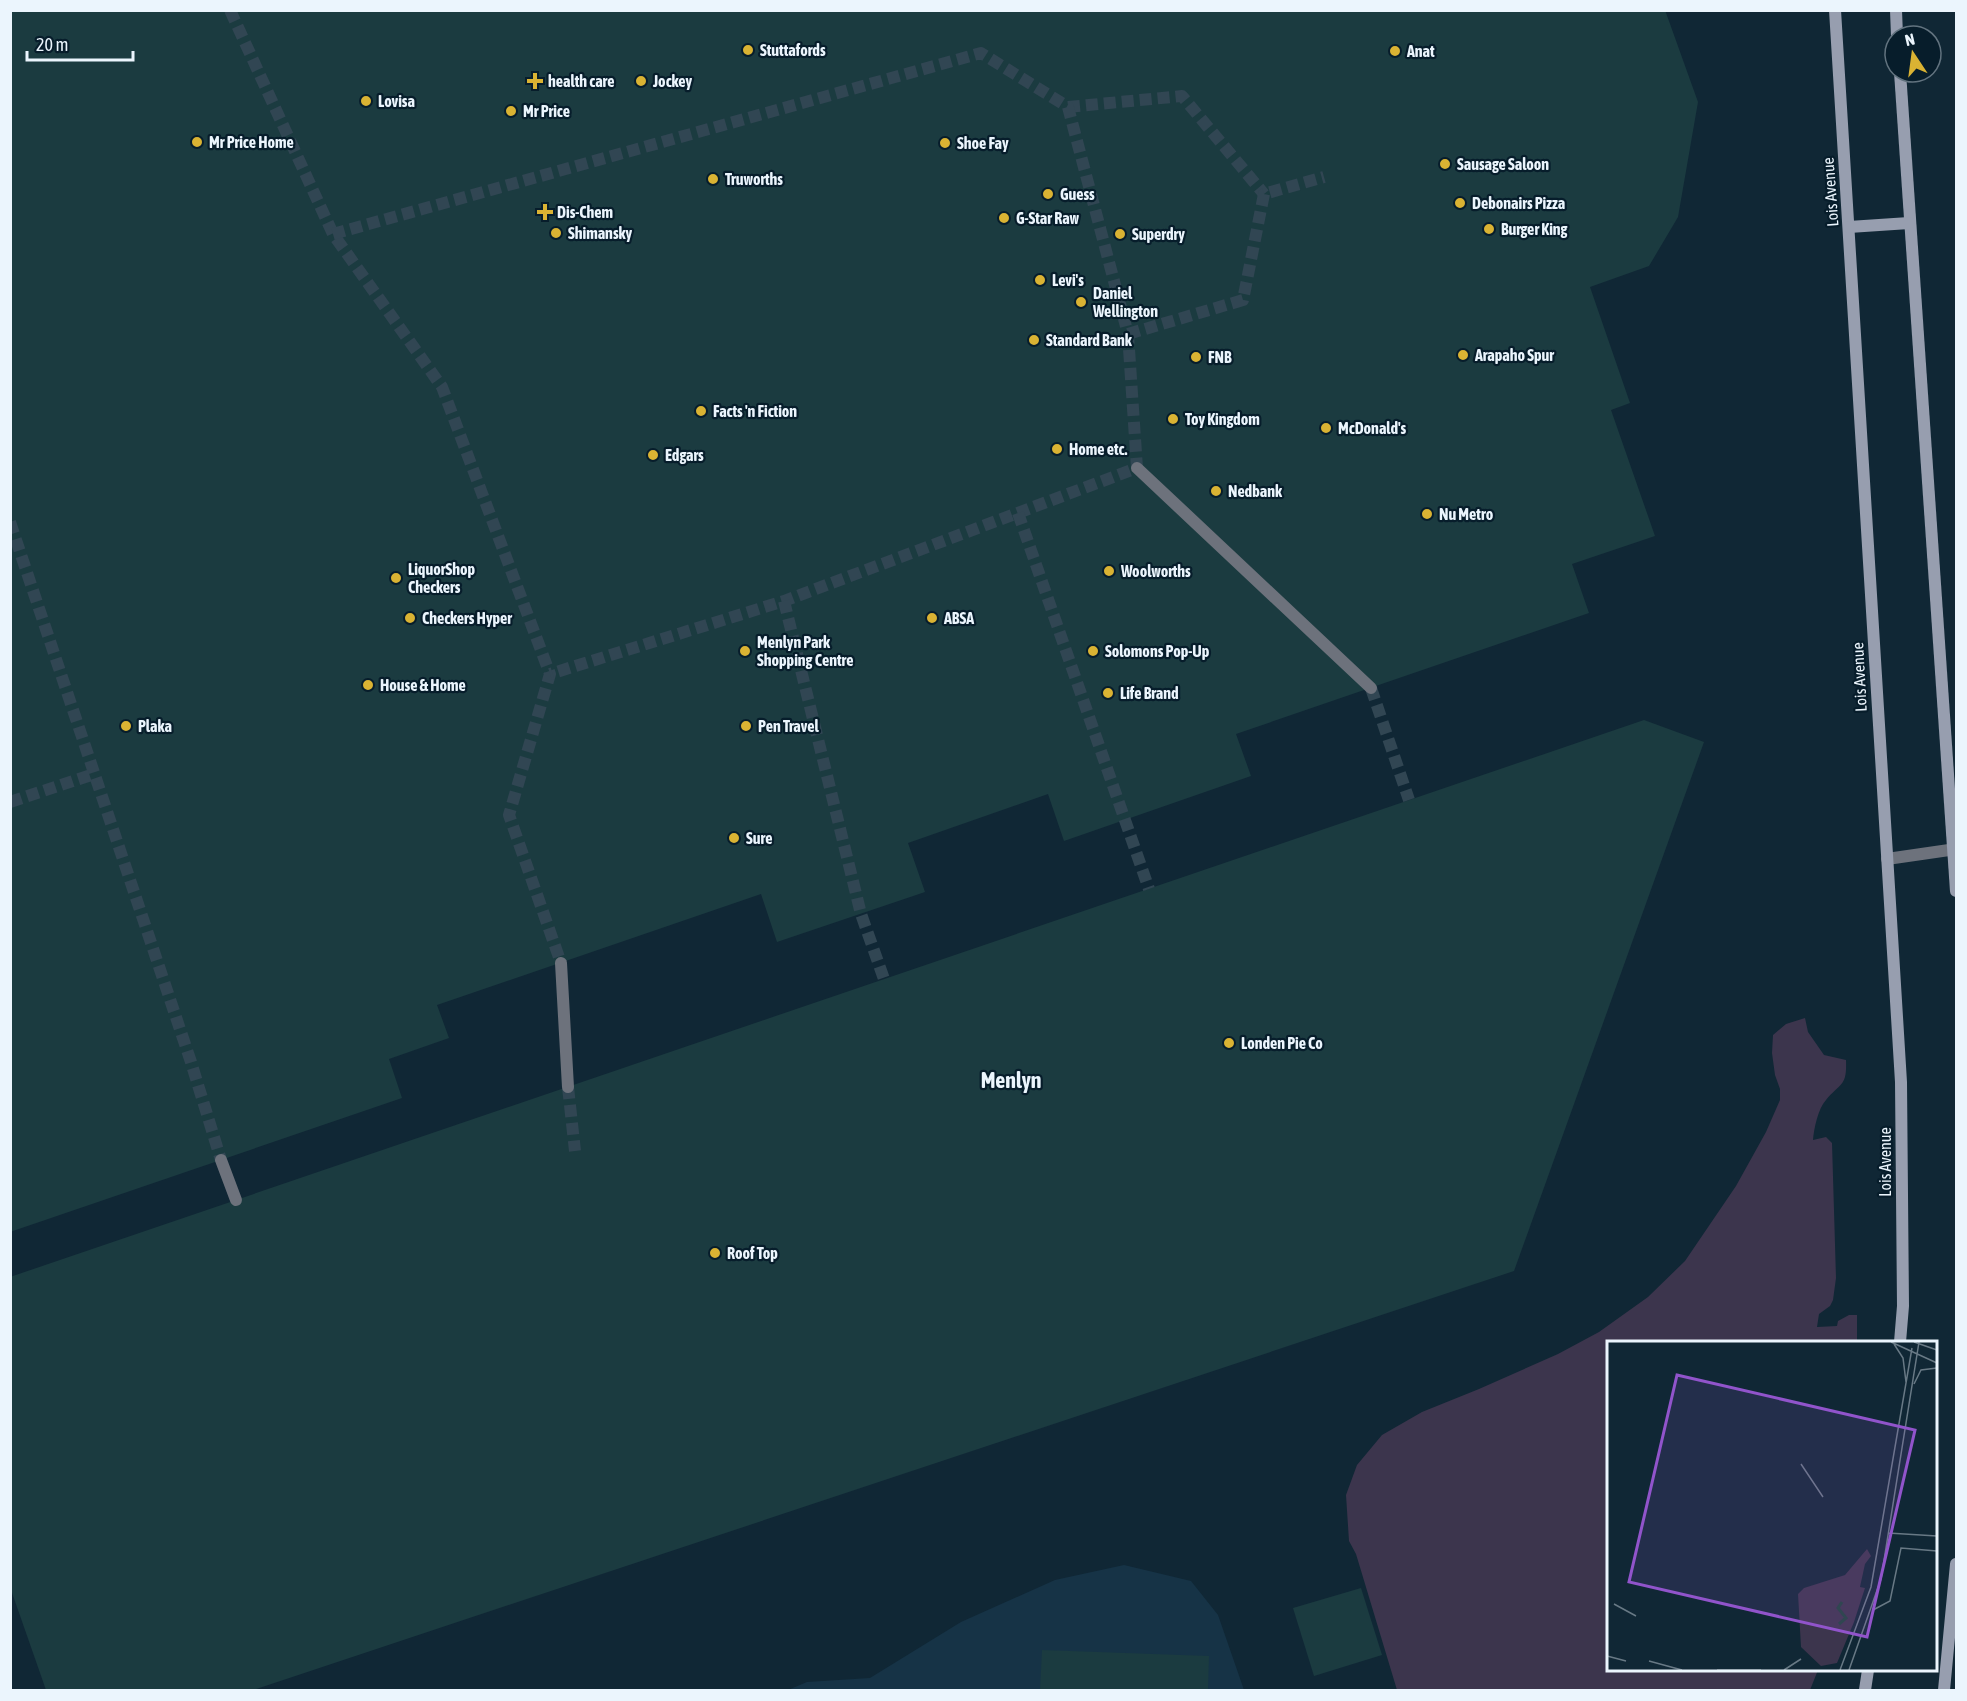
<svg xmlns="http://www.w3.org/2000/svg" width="1967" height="1701" font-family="'Asap Condensed',sans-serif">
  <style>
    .built { fill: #163346 }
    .green { fill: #3c354d }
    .building { fill: #1b3b40 }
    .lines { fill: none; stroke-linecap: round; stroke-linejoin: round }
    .street-tunnel { stroke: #314653; stroke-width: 12; stroke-dasharray: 12 6; stroke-linecap: butt }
    .lane { stroke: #6d727c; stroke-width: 12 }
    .street { stroke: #6d727c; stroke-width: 12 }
    .secondary { stroke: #979eaf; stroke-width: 12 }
    .poi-dot { fill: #dab333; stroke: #071d2b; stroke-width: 2 }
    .labels { text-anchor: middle; stroke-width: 4.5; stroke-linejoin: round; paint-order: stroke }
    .poi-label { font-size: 16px; font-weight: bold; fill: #ebf5fd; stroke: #071d2b; text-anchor: start }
    .street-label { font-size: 16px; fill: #ebf5fd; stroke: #071d2b }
    .district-label { font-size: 22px; font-weight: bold; fill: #ebf5fd; stroke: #071d2b }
    .inset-river { fill: none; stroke: #1f443d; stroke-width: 3 }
    .inset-road { fill: none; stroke: #687985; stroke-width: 1.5 }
    .view { fill: #9154cb; fill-opacity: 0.15; stroke: #9154cb; stroke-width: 3 }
    .inset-edge { fill: none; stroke: #ebf5fd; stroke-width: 3 }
  </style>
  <rect width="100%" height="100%" fill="#102735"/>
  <!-- built -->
  <polygon class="built" points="1124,1565 1191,1581 1218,1615 1244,1690 788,1690 807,1682 870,1678 961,1622 1055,1580"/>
  <!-- green -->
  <path class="green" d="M1805 1018 1808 1032 1824 1055 1846 1060C1847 1087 1841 1082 1826 1100 1818 1109 1814 1128 1813 1140L1826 1137 1832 1143 1836 1278 1833 1300 1830 1306 1819 1314 1817 1327 1837 1326 1838 1321 1849 1315H1857V1342H1608V1670H1818L1810 1690H1397L1356 1554 1349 1541 1346 1495 1357 1465 1382 1435 1422 1412 1479 1389 1558 1354 1599 1332 1648 1297 1685 1261 1736 1186 1766 1132 1780 1100V1089L1775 1075 1772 1053 1773 1035 1786 1024Z"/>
  <!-- building -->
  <g class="building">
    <polygon points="10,10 1665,10 1698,102 1678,217 1649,266 1590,287 1630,403 1611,410 1655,536 1572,564 1589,613 1236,734 1251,776 1064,841 1048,794 908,843 925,892 777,942 761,894 437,1005 449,1038 389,1059 402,1098 10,1232"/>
    <polygon points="1644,720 1704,742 1514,1271 253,1690 46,1690 10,1587 10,1277"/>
    <polygon points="1361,1588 1382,1655 1314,1676 1293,1608"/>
    <polygon points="1042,1650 1209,1656 1208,1690 1040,1690"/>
  </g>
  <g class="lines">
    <!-- street-tunnel -->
    <g class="street-tunnel">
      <polyline points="230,10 333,234 442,387 550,674 509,815 561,963"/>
      <polyline points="1068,107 1182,96 1264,194"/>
      <polyline points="333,234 981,53 1068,107 1128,334 1137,468 784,601 550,674"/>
      <polyline points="1128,334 1243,300 1264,194 1324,177"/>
      <polyline points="1018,513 1149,889"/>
      <polyline points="10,522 191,1062 221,1160"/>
      <polyline points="784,601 861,914 884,979"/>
      <polyline points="1371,688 1409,800"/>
      <polyline points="10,802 94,774"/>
      <polyline points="568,1087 575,1151"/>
    </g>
    <!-- lane -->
    <polyline class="lane" points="1887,859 1956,849"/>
    <!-- street -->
    <g class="street">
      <polyline points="1137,468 1371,688"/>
      <polyline points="561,963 568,1087"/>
      <polyline points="221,1160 236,1200"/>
    </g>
    <!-- secondary -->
    <g class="secondary">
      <polyline points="1835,10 1901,1082 1903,1306 1900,1342"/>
      <polyline points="1896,10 1897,36"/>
      <polyline points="1900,72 1956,891"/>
      <polyline points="1849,227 1909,223"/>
      <polyline points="1865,1690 1868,1670"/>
      <polyline points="1944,1690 1956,1564"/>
    </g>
  </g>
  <!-- markers -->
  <g class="poi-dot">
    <circle cx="748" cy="50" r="6"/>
    <circle cx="1395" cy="51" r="6"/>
    <path d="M532 72h6v6h6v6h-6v6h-6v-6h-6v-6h6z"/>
    <circle cx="641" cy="81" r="6"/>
    <circle cx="366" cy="101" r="6"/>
    <circle cx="511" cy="111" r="6"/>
    <circle cx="197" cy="142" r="6"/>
    <circle cx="945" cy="143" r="6"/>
    <circle cx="1445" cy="164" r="6"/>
    <circle cx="713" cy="179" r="6"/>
    <circle cx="1048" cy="194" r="6"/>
    <circle cx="1460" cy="203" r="6"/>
    <path d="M542 203h6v6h6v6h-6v6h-6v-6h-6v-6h6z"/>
    <circle cx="1004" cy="218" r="6"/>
    <circle cx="1489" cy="229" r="6"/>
    <circle cx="556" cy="233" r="6"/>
    <circle cx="1120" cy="234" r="6"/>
    <circle cx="1040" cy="280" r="6"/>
    <circle cx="1081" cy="302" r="6"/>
    <circle cx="1034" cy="340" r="6"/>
    <circle cx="1463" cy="355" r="6"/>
    <circle cx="1196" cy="357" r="6"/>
    <circle cx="701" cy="411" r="6"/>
    <circle cx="1173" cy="419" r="6"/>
    <circle cx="1326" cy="428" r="6"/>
    <circle cx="1057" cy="449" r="6"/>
    <circle cx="653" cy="455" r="6"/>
    <circle cx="1216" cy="491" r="6"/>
    <circle cx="1427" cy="514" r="6"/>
    <circle cx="1109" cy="571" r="6"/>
    <circle cx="396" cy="578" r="6"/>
    <circle cx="410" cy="618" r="6"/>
    <circle cx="932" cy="618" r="6"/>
    <circle cx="745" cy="651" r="6"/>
    <circle cx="1093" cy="651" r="6"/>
    <circle cx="368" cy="685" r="6"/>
    <circle cx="1108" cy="693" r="6"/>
    <circle cx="126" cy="726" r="6"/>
    <circle cx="746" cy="726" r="6"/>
    <circle cx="734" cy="838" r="6"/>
    <circle cx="1229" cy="1043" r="6"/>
    <circle cx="715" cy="1253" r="6"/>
  </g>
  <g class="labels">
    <!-- poi labels -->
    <g class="poi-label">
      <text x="760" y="56">Stuttafords</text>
      <text x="1407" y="57">Anat</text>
      <text x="548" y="87">health care</text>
      <text x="653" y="87">Jockey</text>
      <text x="378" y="107">Lovisa</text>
      <text x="523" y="117">Mr Price</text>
      <text x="209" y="148">Mr Price Home</text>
      <text x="957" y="149">Shoe Fay</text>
      <text x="1457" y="170">Sausage Saloon</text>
      <text x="725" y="185">Truworths</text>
      <text x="1060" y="200">Guess</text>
      <text x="1472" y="209">Debonairs Pizza</text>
      <text x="557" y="218">Dis-Chem</text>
      <text x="1016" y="224">G-Star Raw</text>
      <text x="1501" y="235">Burger King</text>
      <text x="568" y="239">Shimansky</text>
      <text x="1132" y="240">Superdry</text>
      <text x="1052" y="286">Levi's</text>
      <text x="1093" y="299">Daniel<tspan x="1093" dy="18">Wellington</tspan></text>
      <text x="1046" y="346">Standard Bank</text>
      <text x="1475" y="361">Arapaho Spur</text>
      <text x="1208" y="363">FNB</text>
      <text x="713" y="417">Facts 'n Fiction</text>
      <text x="1185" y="425">Toy Kingdom</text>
      <text x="1338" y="434">McDonald's</text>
      <text x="1069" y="455">Home etc.</text>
      <text x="665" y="461">Edgars</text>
      <text x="1228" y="497">Nedbank</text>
      <text x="1439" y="520">Nu Metro</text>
      <text x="408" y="575">LiquorShop<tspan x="408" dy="18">Checkers</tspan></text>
      <text x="1121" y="577">Woolworths</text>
      <text x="422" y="624">Checkers Hyper</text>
      <text x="944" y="624">ABSA</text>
      <text x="757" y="648">Menlyn Park<tspan x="757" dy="18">Shopping Centre</tspan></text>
      <text x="1105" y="657">Solomons Pop-Up</text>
      <text x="380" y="691">House &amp; Home</text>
      <text x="1120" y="699">Life Brand</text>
      <text x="138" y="732">Plaka</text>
      <text x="758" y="732">Pen Travel</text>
      <text x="746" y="844">Sure</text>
      <text x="1241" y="1049">Londen Pie Co</text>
      <text x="727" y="1259">Roof Top</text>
    </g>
    <!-- street labels -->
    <g class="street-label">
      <text transform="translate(1830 192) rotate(-94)" y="6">Lois Avenue</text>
      <text transform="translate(1859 677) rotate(-93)" y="6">Lois Avenue</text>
      <text transform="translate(1885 1162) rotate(-90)" y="6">Lois Avenue</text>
    </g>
    <!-- district labels -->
    <g class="district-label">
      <text x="1011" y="1088">Menlyn</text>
    </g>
  </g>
  <!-- overview -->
  <g transform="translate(1607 1341)">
    <rect width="330" height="330" fill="#102735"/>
    <path d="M260 208 264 215 258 223 253 246 258 247 247 281 230 322 214 325 194 306 191 253 197 247 238 234Z" fill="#3c354d"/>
    <path class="inset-river" d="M232 283 239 277 231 267 235 261"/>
    <path class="inset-road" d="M284 1 330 22M307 1 330 9M287 3 296 17 299 41M307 43 314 29 330 27M194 123 216 156M281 192 330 195M7 263 29 275M266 269 283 260 294 207 330 210M0 315 19 320M42 320 75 329M110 329H154M177 329 194 318M233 329 264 246 305 7M242 329 274 238 312 1"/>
    <path class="view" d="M70 34 308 89 260 296 22 241Z"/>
    <rect width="330" height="330" class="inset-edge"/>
  </g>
  <!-- border -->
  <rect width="1967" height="1701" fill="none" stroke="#ebf5fd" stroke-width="24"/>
  <!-- north arrow -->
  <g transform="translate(1913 54) rotate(347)"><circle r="28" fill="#071d2b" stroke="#62737f" stroke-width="1.5"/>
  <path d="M0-4.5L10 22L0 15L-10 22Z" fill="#dab333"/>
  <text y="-9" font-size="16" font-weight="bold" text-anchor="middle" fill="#ebf5fd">N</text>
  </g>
  <!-- scale -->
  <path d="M27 51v9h106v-9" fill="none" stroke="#ebf5fd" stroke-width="3"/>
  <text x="36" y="51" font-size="18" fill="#ebf5fd" stroke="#071d2b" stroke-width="4.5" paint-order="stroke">20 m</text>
</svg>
